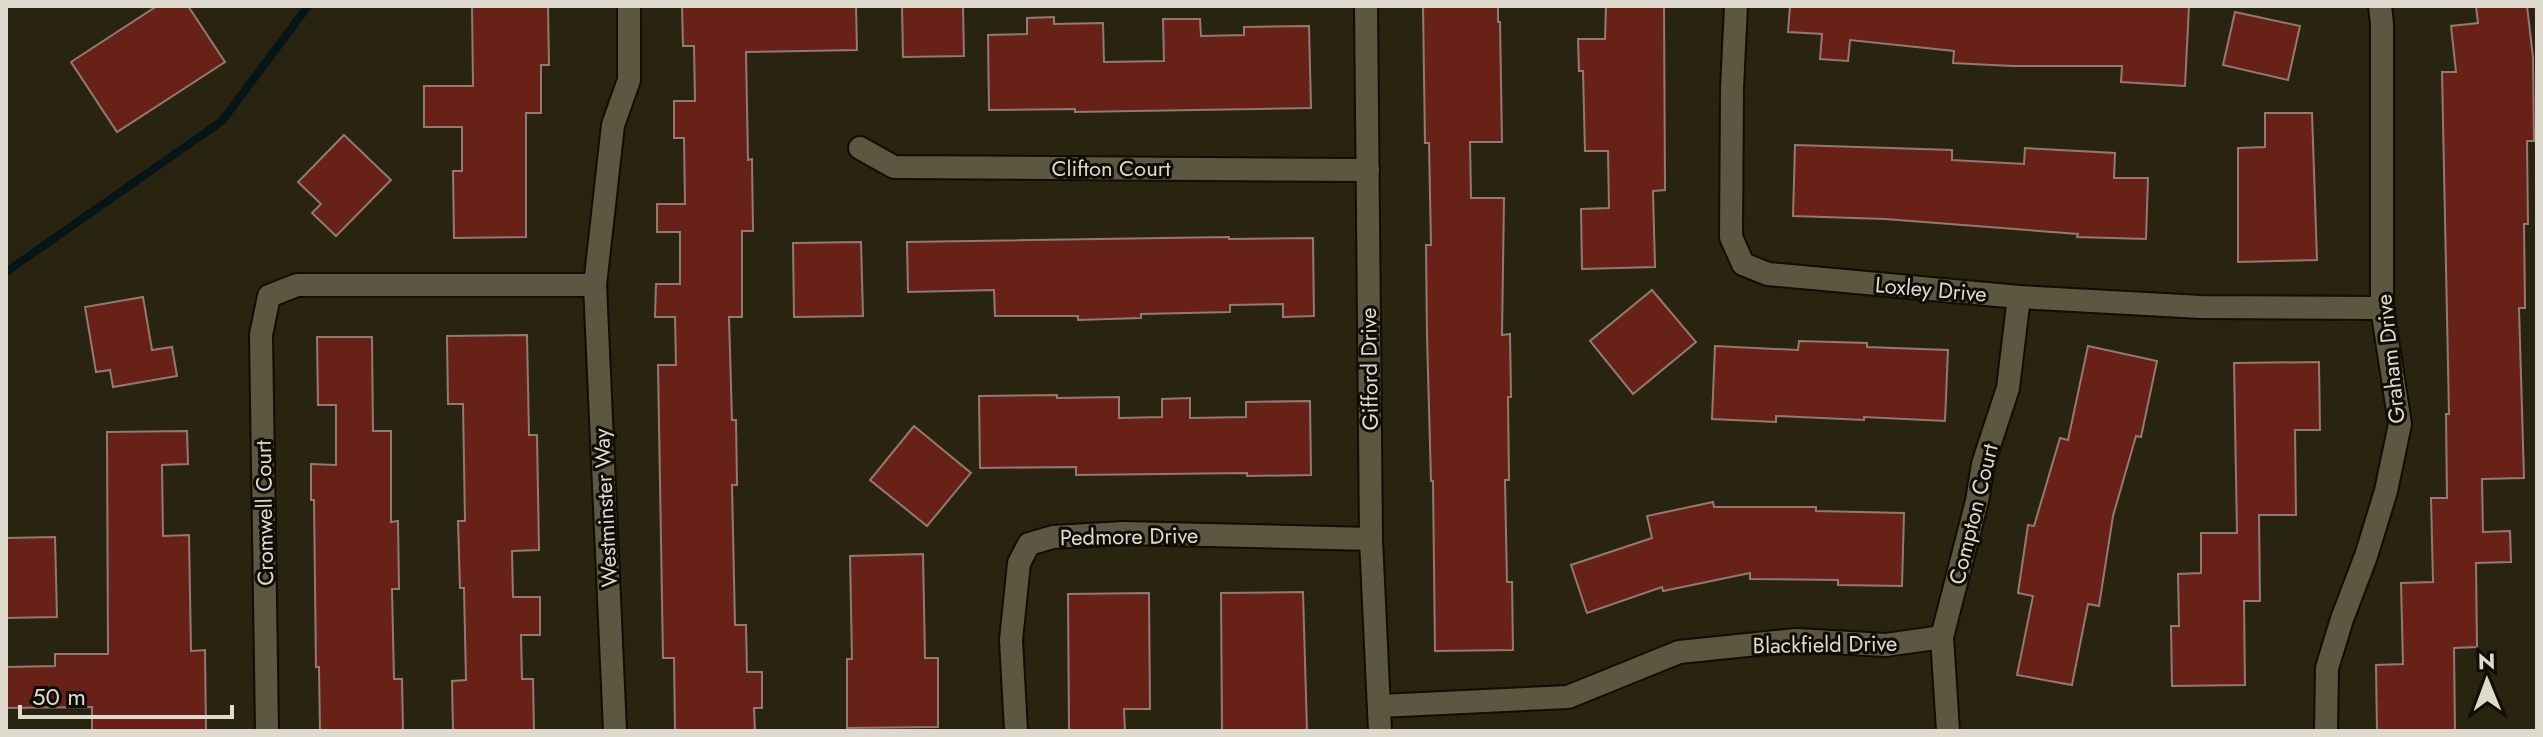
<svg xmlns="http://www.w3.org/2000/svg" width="2543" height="737" font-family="Jost,sans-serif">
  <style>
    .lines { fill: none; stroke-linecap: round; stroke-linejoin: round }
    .stream { stroke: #061515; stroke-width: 8 }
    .building { fill: #682117; stroke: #937873; stroke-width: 2 }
    .minor-casing { stroke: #110d00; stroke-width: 26 }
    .minor { stroke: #5c5741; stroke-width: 22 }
    .labels { text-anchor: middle; stroke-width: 6; stroke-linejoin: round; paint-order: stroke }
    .street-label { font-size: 22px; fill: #dedbce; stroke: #0f0d05 }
  </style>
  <rect width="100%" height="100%" fill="#292410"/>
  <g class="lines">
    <!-- stream -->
    <polyline class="stream" points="6,272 222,121 308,6"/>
  </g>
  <!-- building -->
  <g class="building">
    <polygon points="157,6 188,6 225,62 117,132 71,62"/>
    <polygon points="472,6 548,6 549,65 541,65 541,113 526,113 526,237 454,238 453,171 462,171 462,127 424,127 424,86 473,86"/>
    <polygon points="682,6 856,6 857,50 746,52 748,160 752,159 753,231 742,231 742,317 729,317 732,420 736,420 737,485 732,485 735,625 746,625 747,672 762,672 762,708 754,708 755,731 675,731 674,658 663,658 658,365 676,365 675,317 655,317 656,284 680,284 680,232 657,232 657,204 685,204 684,138 674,138 674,101 695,101 694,46 683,46"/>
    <polygon points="902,6 963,6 964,56 903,57"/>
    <polygon points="1423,6 1498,6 1498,22 1500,22 1502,142 1470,142 1471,198 1504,198 1502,335 1510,334 1511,397 1508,397 1509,480 1505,480 1507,582 1512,582 1513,650 1435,651 1433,481 1431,481 1427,336 1426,245 1431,245 1429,143 1425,143"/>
    <polygon points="1606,6 1664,6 1665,190 1653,191 1655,267 1582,269 1581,209 1609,208 1608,151 1585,151 1583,71 1579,71 1578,39 1605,39"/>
    <polygon points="1790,6 2189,6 2185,86 2121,82 2122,66 2012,66 1953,63 1954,51 1850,40 1848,61 1820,59 1822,34 1788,32"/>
    <polygon points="2476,6 2527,6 2533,57 2534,141 2527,141 2528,224 2524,224 2525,308 2519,308 2524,478 2482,479 2483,532 2510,531 2511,562 2476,563 2477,647 2454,648 2455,731 2377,731 2376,665 2403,664 2401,583 2433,582 2431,498 2447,498 2446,414 2449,414 2442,72 2456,72 2451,26 2478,23"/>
    <polygon points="2235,12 2300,26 2288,80 2223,65"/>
    <polygon points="1054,17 1054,24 1103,23 1104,62 1164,61 1163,19 1200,19 1201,36 1244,35 1244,27 1309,26 1311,108 1075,112 1075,109 989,110 988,35 1027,34 1027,18"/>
    <polygon points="2265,113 2312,113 2317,260 2238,262 2238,148 2265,147"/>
    <polygon points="344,135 391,180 336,236 312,213 321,204 298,182"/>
    <polygon points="1795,145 1952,150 1952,160 2024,164 2025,148 2115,153 2114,178 2148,178 2146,239 2077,237 2078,234 1885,219 1793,216"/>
    <polygon points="1229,237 1229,239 1313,238 1314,316 1283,317 1283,304 1230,305 1230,312 1141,314 1141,318 1078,320 1078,316 995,316 994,290 908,292 907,242"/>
    <polygon points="861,242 863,316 794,317 793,243"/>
    <polygon points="1652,290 1696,342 1633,394 1590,341"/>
    <polygon points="143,297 152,350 172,347 177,376 113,387 110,370 96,372 85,307"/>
    <polygon points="527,335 529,435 537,435 539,550 512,551 513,597 540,597 540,635 521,635 522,679 533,679 534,731 453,731 452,681 466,680 464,588 460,588 458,521 465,521 463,404 448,404 447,336"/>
    <polygon points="317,337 372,337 373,431 391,431 391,522 398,521 399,589 392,589 394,679 402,679 403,731 320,731 319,667 316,667 314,500 311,500 311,464 336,465 336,405 318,405"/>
    <polygon points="1799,341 1867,343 1867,347 1948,350 1945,421 1864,417 1864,420 1776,416 1776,422 1712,419 1715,346 1798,350"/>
    <polygon points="2088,346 2157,361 2141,437 2136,436 2113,516 2099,606 2088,604 2072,685 2017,675 2033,596 2018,593 2028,525 2034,526 2060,438 2068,440"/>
    <polygon points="2319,362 2320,430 2295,430 2296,515 2259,515 2260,601 2244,601 2245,685 2172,686 2171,626 2179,626 2178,574 2201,573 2201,533 2237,533 2234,363"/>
    <polygon points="1057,395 1057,398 1119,397 1119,418 1162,417 1162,399 1190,398 1190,418 1246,417 1246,402 1310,401 1311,475 1247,476 1247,473 1076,475 1076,467 980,468 979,396"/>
    <polygon points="914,426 971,473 927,526 870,480"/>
    <polygon points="187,431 188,464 162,465 163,536 189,535 191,651 205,650 206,731 92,731 92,707 6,708 6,667 55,666 55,654 108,654 107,432"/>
    <polygon points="1713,502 1714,507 1816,507 1816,511 1904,513 1902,586 1838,585 1838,580 1750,579 1750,573 1663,591 1662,587 1587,613 1571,565 1652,538 1647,516"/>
    <polygon points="55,537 57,617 6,618 6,538"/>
    <polygon points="923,554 925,658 938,658 938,727 847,728 847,659 852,659 850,556"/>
    <polygon points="1303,592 1307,731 1222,731 1221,593"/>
    <polygon points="1149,593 1150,709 1124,709 1125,731 1069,731 1068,594"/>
  </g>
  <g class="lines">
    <!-- minor casing -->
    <g class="minor-casing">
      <g id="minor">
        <polyline points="1366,6 1371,539 1380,731"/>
        <polyline points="1736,6 1732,88 1731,237 1743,264 1768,274 2019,297 2201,307 2382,308"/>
        <polyline points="860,148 894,167 1368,170"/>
        <polyline points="1380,706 1568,697 1679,652 1796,640 1886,645 1942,637"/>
        <polyline points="267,731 261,335 269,296 297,285 595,285"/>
        <polyline points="615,731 595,285 613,125 629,80 629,6"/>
        <polyline points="1016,731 1011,640 1019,563 1029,544 1053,537 1124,533 1371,539"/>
        <polyline points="1948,731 1942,637 1977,501 1983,464 2008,388 2019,297"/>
        <polyline points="2326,731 2327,668 2342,619 2366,556 2386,491 2400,424 2382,308 2382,24 2380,6"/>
      </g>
    </g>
    <!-- minor -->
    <use href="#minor" class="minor"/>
  </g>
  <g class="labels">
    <!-- street labels -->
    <g class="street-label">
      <text x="1111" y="176">Clifton Court</text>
      <text transform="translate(1931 289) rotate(5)" y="8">Loxley Drive</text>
      <text transform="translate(2390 359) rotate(-96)" y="8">Graham Drive</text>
      <text transform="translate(1369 369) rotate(-91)" y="8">Gifford Drive</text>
      <text transform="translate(605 508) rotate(-93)" y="8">Westminster Way</text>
      <text transform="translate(264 513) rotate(-91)" y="8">Cromwell Court</text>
      <text transform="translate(1973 514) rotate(-76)" y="8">Compton Court</text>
      <text transform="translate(1129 536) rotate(-1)" y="8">Pedmore Drive</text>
      <text transform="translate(1825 644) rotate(-1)" y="8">Blackfield Drive</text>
    </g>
  </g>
  <!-- border -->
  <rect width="2543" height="737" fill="none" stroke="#dedbce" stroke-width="16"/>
  <!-- north arrow -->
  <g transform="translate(2487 681) rotate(359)" stroke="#0f0d05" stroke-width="6" paint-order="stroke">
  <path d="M0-6L14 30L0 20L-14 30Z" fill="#dedbce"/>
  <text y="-12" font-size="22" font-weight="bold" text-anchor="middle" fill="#dedbce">N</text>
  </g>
  <!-- scale -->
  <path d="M20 705v12h212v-12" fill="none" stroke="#dedbce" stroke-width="4"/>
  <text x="32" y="705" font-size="24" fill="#dedbce" stroke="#0f0d05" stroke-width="6" paint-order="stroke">50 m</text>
</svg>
